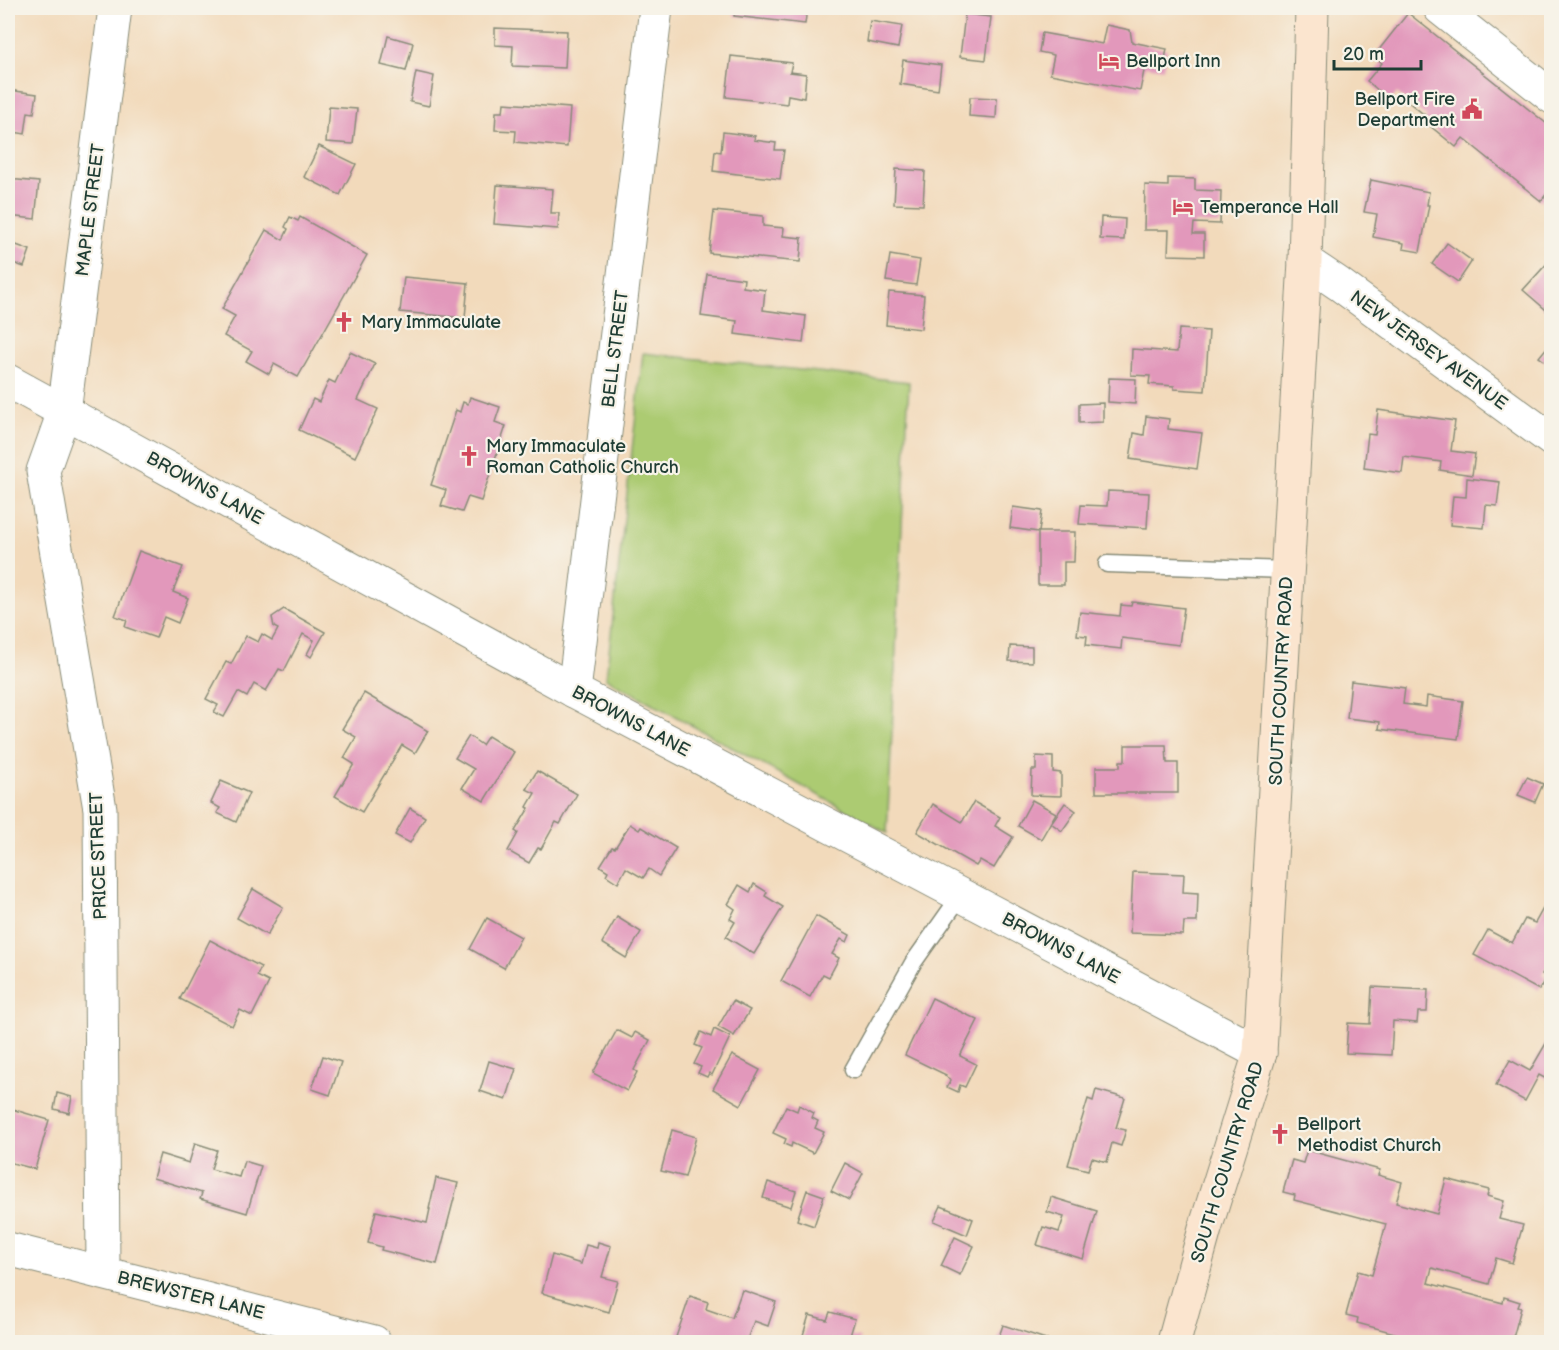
<svg xmlns="http://www.w3.org/2000/svg" width="1559" height="1350" font-family="'Balsamiq Sans',sans-serif">
  <style>
    .green { fill: #accb72; stroke: #668453; stroke-width: 1.5 }
    .building { fill: #e298bb }
    .lines { fill: none; stroke-linecap: round; stroke-linejoin: round }
    .service-casing { stroke: #888c78; stroke-width: 19 }
    .minor-casing { stroke: #888c78; stroke-width: 35 }
    .secondary-casing { stroke: #888c78; stroke-width: 35 }
    .service { stroke: #fff; stroke-width: 16 }
    .minor { stroke: #fff; stroke-width: 33 }
    .secondary { stroke: #fbe5cf; stroke-width: 33 }
    .labels { text-anchor: middle; stroke-width: 4.5; stroke-linejoin: round; paint-order: stroke }
    .poi-label { font-size: 18px; fill: #1f3d34; stroke: #f7f3e8; text-anchor: start }
    .street-label { font-size: 18px; fill: #1f3d34; stroke: #f7f3e8 }
  </style>
  <rect width="100%" height="100%" fill="#f7f3e8"/>
  <filter id="ink" filterUnits="userSpaceOnUse"><feTurbulence type="fractalNoise" baseFrequency=".0167" numOctaves="2"/><feDisplacementMap in="SourceGraphic" scale="12" xChannelSelector="R" yChannelSelector="G"/><feConvolveMatrix kernelMatrix="1 2 1 2 8 2 1 2 1" color-interpolation-filters="sRGB"/></filter>
  <filter id="wash" filterUnits="userSpaceOnUse"><feTurbulence type="fractalNoise" baseFrequency=".008" numOctaves="4" result="noise"/><feDisplacementMap in="SourceGraphic" scale="24" xChannelSelector="R" yChannelSelector="G"/><feGaussianBlur stdDeviation="1.35" result="paint"/><feColorMatrix in="noise" values="0 0 0 0 0 0 0 0 0 0 0 0 0 0 0 0 0 1.4 0 .05"/><feComposite in="paint" operator="in"/></filter>
  <g filter="url(#wash)">
    <rect width="100%" height="100%" fill="#f2dabb"/>
    <!-- green -->
    <polygon class="green" points="643,353 909,382 887,833 606,678"/>
    <g id="blocks">
      <!-- building -->
      <g class="building">
        <polygon points="735,8 807,8 805,24 734,16"/>
        <polygon points="1408,13 1552,128 1552,187 1541,201 1463,138 1456,147 1424,121 1427,117 1397,93 1391,101 1367,81 1382,63 1374,56"/>
        <polygon points="965,14 991,17 986,60 960,57"/>
        <polygon points="870,21 902,26 898,48 867,42"/>
        <polygon points="1106,25 1130,30 1132,42 1167,49 1163,69 1145,66 1140,91 1050,74 1054,55 1039,52 1042,33 1102,44"/>
        <polygon points="495,28 567,31 565,68 512,66 513,46 495,45"/>
        <polygon points="388,36 413,43 406,71 381,65"/>
        <polygon points="731,56 792,63 790,72 806,74 804,98 788,95 787,104 726,97"/>
        <polygon points="903,60 941,65 938,90 900,84"/>
        <polygon points="416,72 434,76 429,106 410,102"/>
        <polygon points="8,90 37,94 34,113 28,112 25,134 8,131"/>
        <polygon points="970,97 997,98 996,118 969,116"/>
        <polygon points="504,103 570,108 567,147 515,142 516,131 495,130 496,112 503,112"/>
        <polygon points="329,107 357,109 353,144 326,142"/>
        <polygon points="723,132 755,136 754,140 776,143 775,150 784,150 780,179 713,171 715,151 721,152"/>
        <polygon points="319,146 356,164 340,195 304,177"/>
        <polygon points="896,169 925,171 923,205 894,204"/>
        <polygon points="1168,178 1195,179 1195,190 1221,191 1220,224 1194,223 1193,234 1204,234 1204,256 1168,255 1169,230 1144,230 1145,185 1168,186"/>
        <polygon points="8,179 39,182 35,219 8,216"/>
        <polygon points="1371,180 1429,192 1427,205 1429,205 1420,252 1403,249 1404,243 1373,237 1377,214 1364,212"/>
        <polygon points="497,185 553,189 551,213 559,213 558,229 494,224"/>
        <polygon points="714,211 763,216 763,226 784,228 783,236 802,238 800,262 709,253"/>
        <polygon points="290,217 298,221 300,217 367,255 298,377 274,364 269,374 246,361 252,351 224,336 235,316 222,309 266,230 283,240 288,229 285,227"/>
        <polygon points="1101,217 1125,219 1124,240 1100,239"/>
        <polygon points="8,242 30,250 24,267 8,261"/>
        <polygon points="1447,243 1472,261 1458,282 1432,264"/>
        <polygon points="890,255 920,260 916,285 886,281"/>
        <polygon points="1552,258 1552,315 1523,290"/>
        <polygon points="707,274 744,279 743,287 765,290 763,310 806,316 803,343 735,334 737,321 701,316"/>
        <polygon points="404,277 468,283 465,318 400,312"/>
        <polygon points="889,292 924,295 921,329 886,325"/>
        <polygon points="1179,329 1209,331 1205,391 1174,389 1174,386 1149,384 1150,376 1131,375 1132,349 1177,352"/>
        <polygon points="1552,341 1552,366 1539,357"/>
        <polygon points="350,352 375,364 358,400 378,409 355,457 299,430 313,399 319,402 329,380 335,383"/>
        <polygon points="1109,378 1136,379 1135,404 1108,402"/>
        <polygon points="470,397 500,407 495,422 506,426 481,501 468,497 462,512 441,506 446,490 431,485 456,410 460,412 463,402 468,404"/>
        <polygon points="1103,403 1103,422 1079,423 1079,404"/>
        <polygon points="1378,410 1455,421 1451,451 1475,454 1472,475 1440,470 1441,462 1404,457 1402,473 1364,468 1368,434 1375,435"/>
        <polygon points="1146,416 1169,419 1168,429 1202,433 1197,469 1130,459 1134,433 1144,435"/>
        <polygon points="1467,478 1500,482 1497,506 1486,505 1484,528 1450,525 1453,496 1466,497"/>
        <polygon points="1108,491 1149,493 1147,528 1079,524 1081,505 1107,506"/>
        <polygon points="1013,507 1042,511 1039,532 1075,532 1074,562 1064,562 1064,585 1038,585 1038,532 1010,528"/>
        <polygon points="139,551 183,567 173,592 188,598 178,623 164,617 156,638 125,627 127,620 115,616"/>
        <polygon points="1132,602 1184,608 1179,645 1122,638 1121,649 1086,645 1087,636 1077,635 1080,612 1120,616 1121,605 1131,606"/>
        <polygon points="284,609 325,632 311,657 307,654 314,640 303,634 284,671 279,669 266,691 254,684 247,697 238,692 224,717 214,712 218,705 206,699 226,662 231,664 246,636 258,642 262,634 272,640 278,629 274,627 272,617"/>
        <polygon points="1010,646 1032,647 1032,662 1009,661"/>
        <polygon points="1351,681 1405,688 1403,704 1426,707 1427,696 1463,701 1458,739 1379,729 1380,722 1347,718"/>
        <polygon points="364,693 428,731 415,753 402,745 362,812 335,796 354,764 344,758 356,737 342,729"/>
        <polygon points="469,736 482,745 488,736 514,752 484,801 462,788 474,769 455,758"/>
        <polygon points="1125,745 1166,745 1167,763 1178,763 1178,793 1096,793 1096,767 1120,767 1120,761 1125,761"/>
        <polygon points="1036,756 1053,757 1053,772 1061,773 1061,796 1031,795 1032,770 1036,770"/>
        <polygon points="537,771 577,794 560,824 556,822 541,849 538,848 529,863 508,851 518,833 515,831 529,808 527,807 535,793 526,789"/>
        <polygon points="1527,777 1543,784 1535,802 1518,795"/>
        <polygon points="221,781 249,793 236,822 217,813 220,808 211,803"/>
        <polygon points="1032,800 1056,813 1041,839 1018,826"/>
        <polygon points="974,802 1000,817 995,826 1013,837 994,868 980,860 976,866 917,832 933,804 962,822"/>
        <polygon points="1065,803 1076,811 1062,831 1051,823"/>
        <polygon points="410,808 425,817 410,843 395,835"/>
        <polygon points="630,824 639,830 641,827 676,848 659,876 649,869 643,878 626,868 618,883 606,875 608,871 600,866 612,847 615,848"/>
        <polygon points="1133,872 1184,874 1183,892 1198,893 1197,922 1184,922 1183,935 1130,933"/>
        <polygon points="754,884 767,892 765,896 783,907 754,954 726,937 735,922 730,919 735,909 728,904 739,885 750,892"/>
        <polygon points="253,889 283,907 267,935 237,918"/>
        <polygon points="1545,905 1552,908 1552,958 1542,974 1546,977 1539,990 1474,955 1488,930 1512,943 1525,919 1535,923"/>
        <polygon points="816,916 850,935 847,942 841,939 832,954 839,958 829,977 823,974 810,997 781,981"/>
        <polygon points="617,917 641,932 626,958 602,943"/>
        <polygon points="487,918 521,937 504,968 470,949"/>
        <polygon points="210,940 261,967 257,976 269,982 252,1016 240,1010 232,1026 180,999"/>
        <polygon points="1372,987 1428,990 1427,1012 1418,1012 1417,1023 1393,1021 1391,1055 1346,1053 1348,1023 1370,1024"/>
        <polygon points="932,998 978,1020 960,1056 976,1064 965,1087 960,1085 958,1092 947,1087 951,1080 945,1076 946,1075 905,1055"/>
        <polygon points="733,1001 750,1010 734,1036 718,1027"/>
        <polygon points="714,1029 730,1037 712,1075 709,1073 707,1077 698,1073 701,1067 694,1064 702,1048 695,1045 701,1032 711,1037"/>
        <polygon points="617,1030 632,1038 635,1032 650,1040 634,1070 637,1072 627,1091 593,1073"/>
        <polygon points="1552,1033 1552,1082 1539,1075 1525,1101 1496,1085 1510,1060 1530,1071"/>
        <polygon points="732,1055 760,1070 741,1105 713,1089"/>
        <polygon points="323,1056 341,1062 330,1095 312,1089"/>
        <polygon points="489,1061 516,1069 506,1100 480,1091"/>
        <polygon points="1096,1090 1125,1098 1116,1128 1126,1130 1121,1146 1112,1143 1107,1162 1092,1158 1088,1170 1068,1165 1088,1099 1093,1101"/>
        <polygon points="57,1093 72,1097 69,1113 54,1109"/>
        <polygon points="799,1105 814,1113 812,1118 818,1121 815,1128 824,1132 813,1153 792,1143 791,1147 784,1144 786,1139 773,1133 786,1106 797,1111"/>
        <polygon points="8,1108 49,1120 35,1169 8,1162"/>
        <polygon points="672,1130 696,1137 685,1177 661,1171"/>
        <polygon points="195,1143 217,1150 211,1169 239,1177 244,1161 261,1166 247,1213 200,1199 202,1193 153,1178 160,1154 189,1163"/>
        <polygon points="1307,1150 1380,1170 1378,1175 1402,1182 1396,1203 1437,1214 1446,1179 1489,1190 1487,1196 1504,1201 1499,1219 1523,1225 1512,1263 1496,1258 1489,1284 1432,1268 1428,1283 1503,1303 1504,1297 1520,1302 1518,1307 1521,1308 1512,1342 1428,1342 1357,1323 1358,1318 1346,1315 1358,1271 1372,1275 1386,1224 1294,1200 1295,1195 1283,1192 1292,1160 1303,1163"/>
        <polygon points="845,1163 863,1173 849,1200 831,1191"/>
        <polygon points="436,1178 458,1183 437,1264 381,1250 382,1247 368,1243 376,1211 427,1223 430,1209 429,1209"/>
        <polygon points="768,1182 796,1191 791,1207 763,1198"/>
        <polygon points="807,1190 824,1196 814,1226 797,1220"/>
        <polygon points="1051,1197 1097,1211 1083,1259 1037,1245 1043,1227 1059,1232 1064,1217 1047,1212"/>
        <polygon points="941,1206 973,1219 967,1235 934,1221"/>
        <polygon points="955,1237 974,1246 960,1275 941,1266"/>
        <polygon points="598,1242 611,1246 602,1277 618,1281 609,1312 542,1293 552,1255 581,1264 586,1245 597,1248"/>
        <polygon points="742,1290 776,1302 768,1326 754,1321 746,1342 691,1342 676,1337 690,1296 708,1302 706,1309 732,1318"/>
        <polygon points="830,1312 855,1319 850,1336 860,1338 859,1342 801,1342 809,1315 827,1320"/>
        <polygon points="1003,1325 1055,1342 997,1342"/>
      </g>
    </g>
  </g>
  <g filter="url(#ink)">
    <use href="#blocks" fill-opacity="0" stroke="#888c78" stroke-width="1.5"/>
    <g class="lines">
      <!-- service casing -->
      <g class="service-casing">
        <g id="service">
          <polyline points="1107,564 1287,570"/>
          <polyline points="853,1070 913,963 961,895"/>
        </g>
      </g>
      <!-- minor casing -->
      <g class="minor-casing">
        <g id="minor">
          <polyline points="1440,8 1552,97"/>
          <polyline points="1305,261 1339,284 1552,440"/>
          <polyline points="8,381 574,691 1260,1053"/>
          <polyline points="574,691 656,8"/>
          <polyline points="8,1249 374,1342"/>
          <polyline points="103,1272 100,809 43,471 64,412 115,8"/>
        </g>
      </g>
      <!-- secondary casing -->
      <g class="secondary-casing">
        <polyline id="secondary" points="1174,1342 1205,1229 1260,1053 1305,261 1312,8"/>
      </g>
      <!-- service -->
      <use href="#service" class="service"/>
      <!-- minor -->
      <use href="#minor" class="minor"/>
      <!-- secondary -->
      <use href="#secondary" class="secondary"/>
    </g>
  </g>
  <!-- icons -->
  <defs>
    <g id="hotel-bare" transform="scale(1.62)"><path d="M-6-4.5h1.5V1H6V5H4.5V3h-9V5H-6ZM-4 0a1.8 1.8 0 1 1 3.6 0ZM.5 0V-2.5h3Q6-2.5 6 0Z" fill="#d1495b" stroke="#f7f3e8" stroke-width="2.5" paint-order="stroke"/></g>
    <g id="civic-bare" transform="scale(1.62)"><path d="M-.6-6.5H3V-4.5H.6V-3L4-1V1h2V6H-6V1h2V-1L-.6-3ZM-1.2 2.5V6h2.4V2.5Z" fill="#d1495b" stroke="#f7f3e8" stroke-width="2.5" paint-order="stroke"/></g>
    <g id="church-bare" transform="scale(1.62)"><path d="M-1.2-6h2.4v3.5h3.3v2.4h-3.3V6h-2.4V-.1h-3.3v-2.4h3.3Z" fill="#d1495b" stroke="#f7f3e8" stroke-width="2.5" paint-order="stroke"/></g>
  </defs>
  <g fill-rule="evenodd">
    <use href="#hotel-bare" x="1109" y="61"/>
    <use href="#civic-bare" x="1472" y="109"/>
    <use href="#hotel-bare" x="1183" y="207"/>
    <use href="#church-bare" x="344" y="322"/>
    <use href="#church-bare" x="469" y="456"/>
    <use href="#church-bare" x="1280" y="1134"/>
  </g>
  <g class="labels">
    <!-- poi labels -->
    <g class="poi-label">
      <text x="1126" y="67">Bellport Inn</text>
      <text x="1455" y="105" text-anchor="end">Bellport Fire<tspan x="1455" dy="21">Department</tspan></text>
      <text x="1200" y="213">Temperance Hall</text>
      <text x="361" y="328">Mary Immaculate</text>
      <text x="486" y="452">Mary Immaculate<tspan x="486" dy="21">Roman Catholic Church</tspan></text>
      <text x="1297" y="1130">Bellport<tspan x="1297" dy="21">Methodist Church</tspan></text>
    </g>
    <!-- street labels -->
    <g class="street-label">
      <text transform="translate(90 210) rotate(-83)" y="6">MAPLE STREET</text>
      <text transform="translate(615 349) rotate(-83)" y="6">BELL STREET</text>
      <text transform="translate(1429 350) rotate(36)" y="6">NEW JERSEY AVENUE</text>
      <text transform="translate(205 488) rotate(29)" y="6">BROWNS LANE</text>
      <text transform="translate(1281 681) rotate(-87)" y="6">SOUTH COUNTRY ROAD</text>
      <text transform="translate(631 721) rotate(28)" y="6">BROWNS LANE</text>
      <text transform="translate(98 856) rotate(-92)" y="6">PRICE STREET</text>
      <text transform="translate(1061 948) rotate(28)" y="6">BROWNS LANE</text>
      <text transform="translate(1227 1162) rotate(-73)" y="6">SOUTH COUNTRY ROAD</text>
      <text transform="translate(191 1295) rotate(14)" y="6">BREWSTER LANE</text>
    </g>
  </g>
  <!-- margin -->
  <rect width="1559" height="1350" fill="none" stroke="#f7f3e8" stroke-width="30"/>
  <!-- scale -->
  <path d="M1334 60v9h87v-9" fill="none" stroke="#1f3d34" stroke-width="3"/>
  <text x="1343" y="60" font-size="18" fill="#1f3d34" stroke="#f7f3e8" stroke-width="4.5" paint-order="stroke">20 m</text>
</svg>
